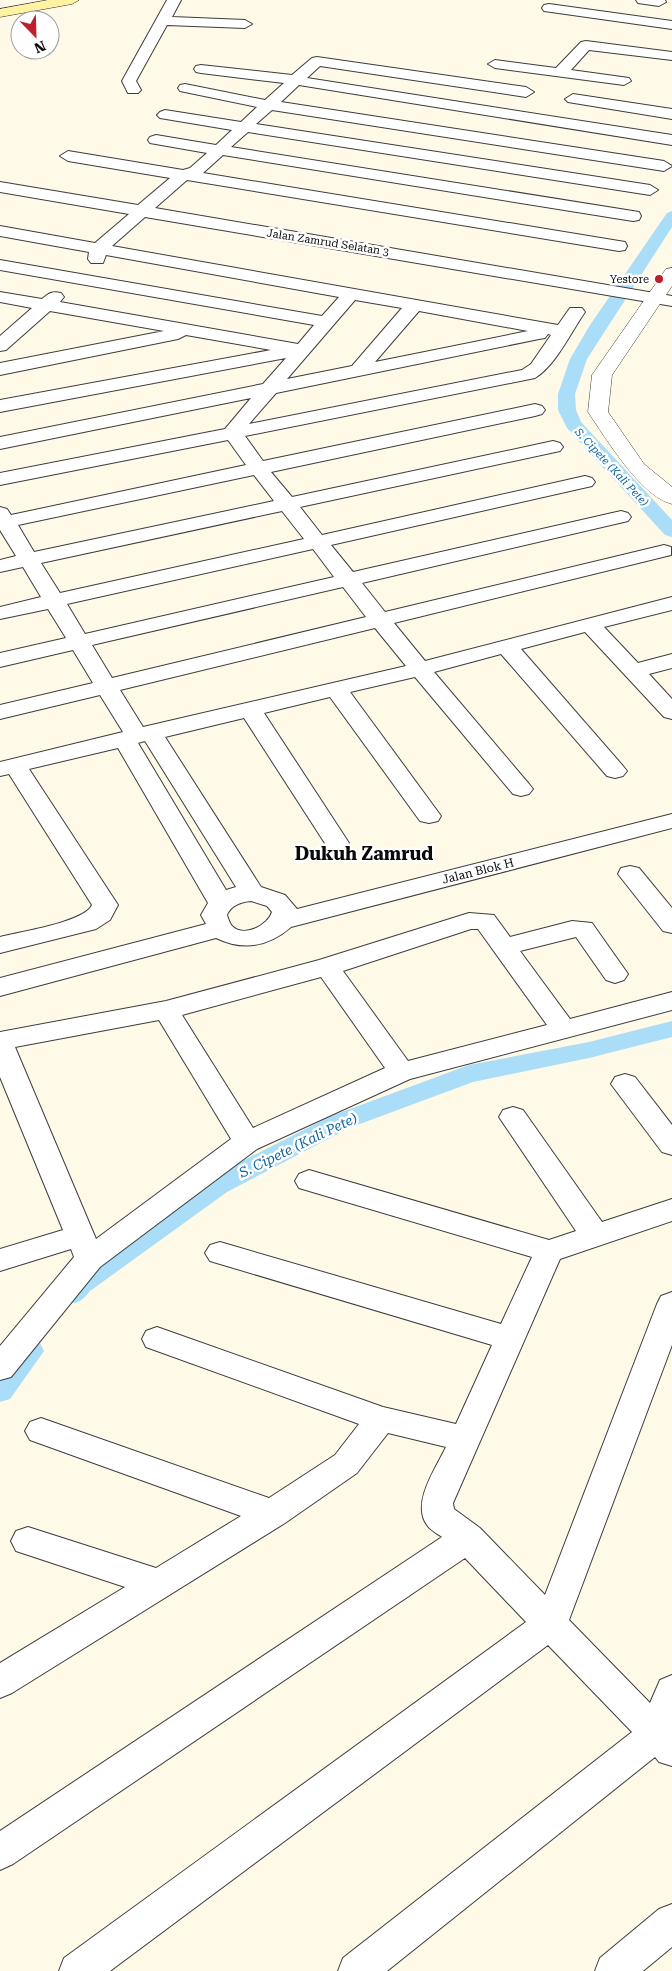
<svg xmlns="http://www.w3.org/2000/svg" width="672" height="1971" font-family="'Roboto Serif',serif">
  <style>
    .lines { fill: none; stroke-linecap: round; stroke-linejoin: round }
    .canal { fill: #aaddf8; fill-rule: evenodd }
    .minor-casing { stroke: #3d3d3d; stroke-width: 2 }
    .tertiary-casing { stroke: #3d3d3d; stroke-width: 1 }
    .secondary-casing { stroke: #2c2c2c; stroke-width: 1 }
    .minor { fill: #fff; fill-rule: evenodd }
    .tertiary { fill: #fff; fill-rule: evenodd }
    .secondary { fill: #fff2a2; fill-rule: evenodd }
    .poi-dot { fill: #bd1f2b; stroke: #fff; stroke-width: 2 }
    .labels { text-anchor: middle; stroke-width: 5; stroke-linejoin: round; paint-order: stroke }
    .far-street-label { font-size: 11px; fill: #0a0a0a; stroke: #fff }
    .far-poi-label { font-size: 11px; fill: #0a0a0a; stroke: #fff; text-anchor: end }
    .far-water-label { font-size: 11px; font-style: italic; fill: #11649e; stroke: #fff }
    .street-label { font-size: 12px; fill: #0a0a0a; stroke: #fff }
    .water-label { font-size: 14px; font-style: italic; fill: #11649e; stroke: #fff }
    .district-label { font-size: 18px; font-weight: bold; fill: #0a0a0a; stroke: #fff }
  </style>
  <rect width="100%" height="100%" fill="#fff9e7"/>
  <g class="lines">
    <!-- canal -->
    <g class="canal">
      <polygon points="672,211 672,227 587,359 575,394 576,410 581,422 672,520 672,537 665,535 567,428 558,410 558,394 570,359 590,325 667,213"/>
      <path d="M672 1021V1037L589 1058 473 1082 349 1128 227 1192 90 1291C81 1302 76 1306 62 1301L58 1294 70 1277 209 1178 331 1116 469 1065 589 1042Z"/>
      <polygon points="30,1340 40,1343 44,1351 10,1399 0,1402 0,1370 20,1343"/>
    </g>
    <!-- minor casing -->
    <g class="minor-casing">
      <g id="minor">
        <polygon points="167,0 181,0 172,17 245,20 252,24 245,28 167,25 136,81 141,90 138,93 128,93 122,81"/>
        <polygon points="636,0 665,0 666,2 659,6 638,3"/>
        <polygon points="549,4 672,21 672,29 544,11 542,8 544,5"/>
        <polygon points="586,41 672,52 672,60 589,50 571,70 629,78 631,81 624,85 495,68 488,64 495,60 556,68 581,42"/>
        <path d="M317 57 526 87 534 92 526 97 320 66 307 78 672 135V145L299 85 281 102 664 161 672 166 664 171 272 110 256 124 650 185 658 190 650 195 248 132 231 147 639 212 641 216 639 220 633 221 223 155 203 173 625 242 627 246 625 250 619 251 187 180 155 208 672 296V306L145 217 112 246 558 325 570 308H582L585 312C571 332 556 365 535 378L245 436 263 461 535 404 542 406 545 410 542 414 535 416 271 472 292 497 553 441 560 443 563 447 560 451 300 507 322 535 585 476 592 478 595 482 592 486 331 545 353 572 621 511 628 513 631 517 628 521 362 583 385 612 664 545 671 547V555L394 623 425 661 672 597V610L604 627 638 663 672 654V668L649 674 672 699V719L664 717 585 632 521 649 623 766 627 771 623 776 615 778 607 776 501 654 434 672 529 784 533 789 529 794 521 796 513 794 415 677 350 692 441 816 438 821 429 823 420 821 330 697 264 713 349 843 346 848 337 851 328 848 244 718 165 737 261 887 285 895 297 909 672 814V828L291 927C268 947 243 951 216 938L0 996V978L206 924 201 915 208 903 118 748 29 769 118 905 110 920 96 929 0 953V937C19 932 85 922 92 905L9 774 0 776V762L123 732 100 695 0 719V705L93 683 73 650 0 667V653L66 638 48 609 0 619V607L41 597 23 567 0 572V560L16 556 0 530V507L7 509 11 515 246 465 228 440 0 485V473L225 429 251 398 0 449V437L263 384 286 358 0 412V400L271 350 186 335 178 339 0 375V363L164 331 50 311 6 350 0 351V336L32 308 0 302V292L42 299C49 293 52 291 61 293L64 297 60 302 298 344 314 325 0 270V260L322 316 339 297 106 255 103 263H91L88 259 89 252 0 236V226L95 243 129 214 0 192V182L138 205 170 178 68 161 60 156 68 151 183 170 190 168 207 153 150 143 148 140 150 137 156 135 216 145 232 130 160 118 157 115 160 112 165 110 241 122 257 107 180 91 178 88 180 85 185 84 265 100 284 83 201 73 196 72 194 69 196 66 201 65 292 75 312 58ZM355 300 402 308 352 366 287 379ZM419 311 528 331 375 362ZM548 334 551 335 531 364 522 370 249 424 276 393 539 339 545 338ZM254 475 274 501 34 552 18 525ZM282 511 304 539 60 593 41 563ZM313 549 334 577 85 634 67 604ZM343 587 366 617 112 678 92 645ZM375 628 406 666 143 727 120 690ZM145 741 236 887 226 890 138 743ZM251 901 267 906 272 912C268 925 244 938 232 926 230 924 228 918 227 915 231 905 241 902 251 901Z"/>
        <polygon points="573,94 672,109 672,119 568,102 565,99"/>
        <polygon points="630,866 639,868 672,908 672,933 663,931 618,874 621,868"/>
        <path d="M469 913 494 915 510 937 572 921 592 923 628 974 624 980 615 983 606 980 576 937 520 951 570 1019 672 992V1010L410 1079 257 1149 100 1267 11 1377 0 1380V1346L74 1257 71 1249 0 1271V1249L63 1230 0 1077V1032L166 1001 319 960ZM471 929H478L547 1025 408 1061 343 971ZM321 977 385 1068 253 1128 182 1015ZM159 1020 231 1139 96 1239 15 1047Z"/>
        <polygon points="625,1074 635,1077 672,1125 672,1155 662,1152 611,1084 615,1077"/>
        <path d="M513 1107 523 1110 602 1222 672 1199V1221L560 1259 453 1503 454 1509 480 1528 545 1595 657 1304 661 1296 672 1292V1345L569 1620 650 1703 660 1680 672 1675V1766L659 1762 655 1757 387 1971H338L343 1958 632 1732 548 1645 110 1971H59L64 1958 526 1622 465 1558 13 1864 0 1870V1831L442 1537C438 1534 430 1530 427 1525 411 1503 436 1468 446 1447L388 1433 357 1473 285 1523 12 1693 0 1698V1663L125 1587 16 1551 11 1541 16 1531 28 1527 156 1568 241 1516 30 1440 25 1431 30 1422 41 1418 269 1498 335 1455 359 1424 146 1347 142 1339 146 1331 157 1327 383 1407 456 1424 492 1345 210 1261 205 1253 210 1245 220 1242 501 1324 532 1257 299 1188 295 1181 299 1174 309 1170 549 1240 576 1231 499 1117 503 1110Z"/>
        <polygon points="672,1904 672,1947 643,1971 595,1971 600,1958 659,1909"/>
      </g>
    </g>
    <!-- tertiary casing -->
    <g class="tertiary-casing">
      <path id="tertiary" d="M672 268V286L612 375 608 412 644 464 672 487V504C640 496 606 438 588 412L592 375 666 269Z"/>
    </g>
    <!-- secondary casing -->
    <g class="secondary-casing">
      <polygon id="secondary" points="48,0 79,0 72,4 0,17 0,9"/>
    </g>
    <!-- minor -->
    <use href="#minor" class="minor"/>
    <!-- tertiary -->
    <use href="#tertiary" class="tertiary"/>
    <!-- secondary -->
    <use href="#secondary" class="secondary"/>
  </g>
  <!-- markers -->
  <circle class="poi-dot" cx="659" cy="279" r="5"/>
  <g class="labels">
    <!-- far-street labels -->
    <g class="far-street-label">
      <text transform="translate(328 242) rotate(9)" y="4">Jalan Zamrud Selatan 3</text>
    </g>
    <!-- far-poi labels -->
    <g class="far-poi-label">
      <text x="649" y="283">Yestore</text>
    </g>
    <!-- far-water labels -->
    <g class="far-water-label">
      <text transform="translate(612 467) rotate(47)" y="4">S. Cipete (Kali Pete)</text>
    </g>
    <!-- street labels -->
    <g class="street-label">
      <text transform="translate(478 871) rotate(-14)" y="4">Jalan Blok H</text>
    </g>
    <!-- water labels -->
    <g class="water-label">
      <text transform="translate(298 1145) rotate(-26)" y="5">S. Cipete (Kali Pete)</text>
    </g>
    <!-- district labels -->
    <g class="district-label">
      <text x="364" y="860">Dukuh Zamrud</text>
    </g>
  </g>
  <!-- north arrow -->
  <g transform="translate(35 35) rotate(157)"><circle r="24" fill="#ffffff" stroke="#9d9d9d"/>
  <path d="M0-4L9 19L0 12L-9 19Z" fill="#bd1f2b"/>
  <text y="-8" font-size="14" font-weight="bold" text-anchor="middle" fill="#0a0a0a">N</text>
  </g>
</svg>
